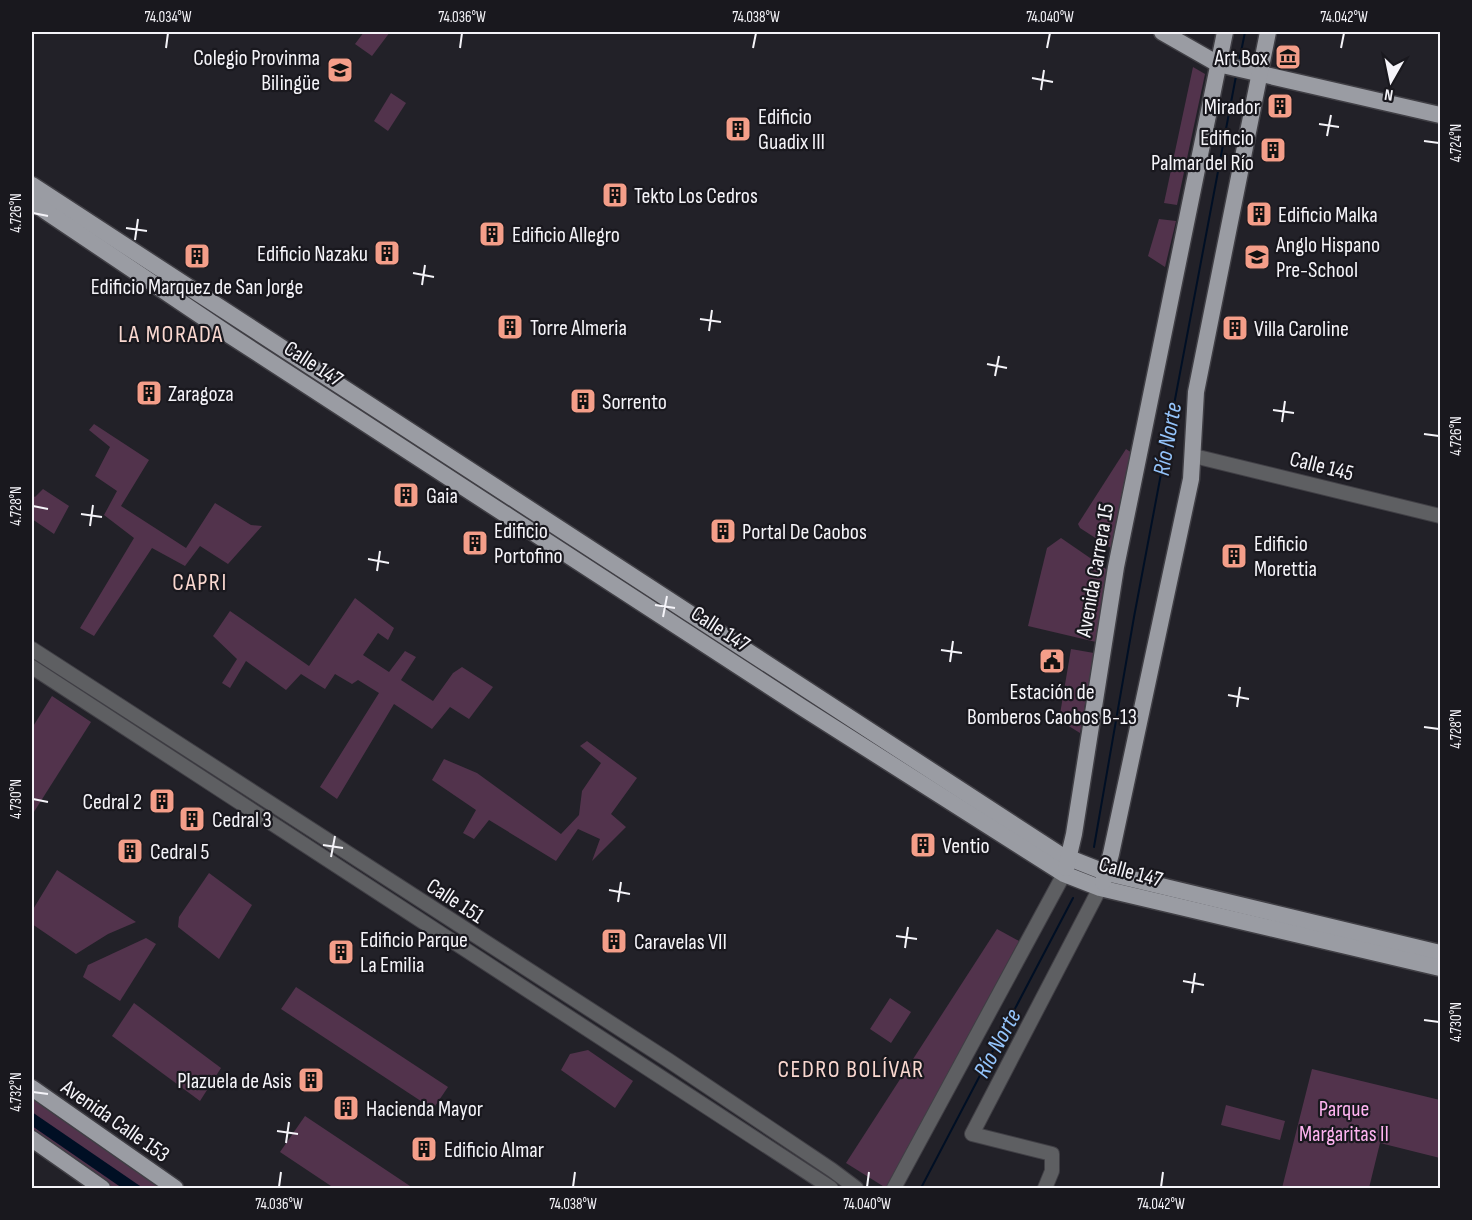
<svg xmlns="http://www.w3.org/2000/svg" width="1472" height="1220" font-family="'Sofia Sans Condensed',sans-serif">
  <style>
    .green { fill: #52334c }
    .water { fill: #000f24 }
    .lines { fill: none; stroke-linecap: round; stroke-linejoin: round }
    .stream { stroke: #000f24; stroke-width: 2 }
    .minor-casing { stroke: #403f45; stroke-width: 16 }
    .major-casing { stroke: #403f45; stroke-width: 19 }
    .minor { stroke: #5e5f62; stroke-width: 14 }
    .major { stroke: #9a9ca3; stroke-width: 16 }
    .ticks { fill: none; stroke: #f5f4f9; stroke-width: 2 }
    .labels { text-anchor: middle; stroke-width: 4.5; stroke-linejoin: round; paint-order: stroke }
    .poi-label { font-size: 22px; fill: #f5f4f9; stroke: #19181e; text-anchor: start }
    .street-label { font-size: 22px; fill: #f5f4f9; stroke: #19181e }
    .park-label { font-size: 22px; fill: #ffb4f1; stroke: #19181e }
    .neighbourhood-label { font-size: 24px; letter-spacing: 1.5px; fill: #fad8d0; stroke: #19181e }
    .water-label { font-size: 24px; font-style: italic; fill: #94c4fb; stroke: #19181e }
    .neatline { fill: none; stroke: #f5f4f9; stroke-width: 2 }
    .ticks-label { font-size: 15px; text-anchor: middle; fill: #f5f4f9 }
  </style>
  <rect width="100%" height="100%" fill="#222128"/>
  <!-- green -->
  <g class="green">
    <polygon points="364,32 390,32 372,56 355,44"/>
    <polygon points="1193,67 1205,74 1177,205 1164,203"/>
    <polygon points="391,93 406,103 388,131 374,121"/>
    <polygon points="1159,219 1176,221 1165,267 1148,256"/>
    <polygon points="94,424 149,460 121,506 186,548 215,503 251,525 262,526 228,564 200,546 185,566 152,548 94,636 80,628 134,538 104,515 117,491 95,476 110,447 89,430"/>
    <polygon points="1126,449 1132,453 1114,550 1080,528 1078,524"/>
    <polygon points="43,489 69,506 54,534 32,519 32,495 35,497"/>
    <polygon points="1061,538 1109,571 1096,642 1028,626 1047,548"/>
    <polygon points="355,598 394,628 388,640 378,633 363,655 389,672 405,651 416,657 401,680 433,701 453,673 462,667 493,687 469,719 450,707 432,729 394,704 337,799 320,787 379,693 358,680 352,684 335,674 325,689 301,674 286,690 246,661 230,688 222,683 237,659 213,636 230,611 309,666"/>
    <polygon points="1071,649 1094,653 1080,733 1059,720"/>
    <polygon points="52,696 91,722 32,815 32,728"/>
    <polygon points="587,741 637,778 611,814 626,827 592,861 600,839 578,829 556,861 489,820 474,839 463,833 476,810 432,780 444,759 477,773 561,834 579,815 582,791 601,763 580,746"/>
    <polygon points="57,870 136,922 108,934 76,954 32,924 32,911"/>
    <polygon points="209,873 252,905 219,959 178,927 179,917"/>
    <polygon points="997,929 1019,941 886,1188 846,1163"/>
    <polygon points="146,938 156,944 120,1001 83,977 88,965"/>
    <polygon points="296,987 448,1087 433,1109 281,1009"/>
    <polygon points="890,998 911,1012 891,1043 870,1029"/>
    <polygon points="134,1003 221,1068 200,1101 112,1036"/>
    <polygon points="588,1050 633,1081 615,1108 561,1070 570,1054"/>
    <polygon points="1312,1069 1440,1100 1440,1158 1380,1143 1369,1188 1282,1188"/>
    <polygon points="32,1094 167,1188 113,1188 32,1132"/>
    <polygon points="1226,1105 1285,1121 1280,1140 1221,1125"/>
    <polygon points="305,1116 413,1188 334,1188 280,1152"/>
  </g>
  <!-- water -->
  <polygon class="water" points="32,1112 143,1188 122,1188 32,1126"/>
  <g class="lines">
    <!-- stream -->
    <g class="stream">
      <polyline points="1239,62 1245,32"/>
      <polyline points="1094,847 1134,617 1236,76"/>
      <polyline points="921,1188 1073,898"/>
    </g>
    <!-- minor casing -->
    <g class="minor-casing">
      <g id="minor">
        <polyline points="1194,456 1440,516"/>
        <polyline points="32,649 668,1060 832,1170 856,1188"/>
        <polyline points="32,667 831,1188"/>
        <polyline points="894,1188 1064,874"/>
        <polyline points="1045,1188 1052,1171 1052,1154 972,1134 1100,888"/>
      </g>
    </g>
    <!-- major casing -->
    <g class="major-casing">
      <g id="major">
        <polyline points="1162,32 1218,64 1440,115"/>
        <polyline points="32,185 1059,854 1107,873 1440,953"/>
        <polyline points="32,202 231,336 803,708 1064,874 1100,888 1440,968"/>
        <polyline points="1066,868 1074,834 1116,567 1225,32"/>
        <polyline points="1103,882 1111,854 1191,479 1196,392 1268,32"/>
        <polyline points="32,1088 175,1188"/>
        <polyline points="32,1139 102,1188"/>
      </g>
    </g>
    <!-- minor -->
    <use href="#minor" class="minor"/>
    <!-- major -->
    <use href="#major" class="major"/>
  </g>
  <!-- ticks -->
  <path class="ticks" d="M166 48 168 33M460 48 462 33M753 48 756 33M1047 48 1050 33M1341 48 1344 33M1032 78 1053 82M1041 90 1044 70M1319 124 1339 127M1327 136 1331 115M1424 141 1439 143M33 213 48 216M126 228 147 231M135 240 138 219M413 273 434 277M422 285 425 265M700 319 721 322M709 331 712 310M987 364 1007 368M995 376 999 356M1273 410 1294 413M1282 422 1285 401M1424 434 1439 436M33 506 48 509M81 514 102 517M90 526 93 505M368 559 389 563M377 571 380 551M655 605 675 608M663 617 667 596M941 650 962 653M950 662 953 641M1228 695 1249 699M1237 707 1240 687M1424 727 1439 729M33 799 48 802M323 845 343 848M331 857 335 836M609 890 630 894M618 902 621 882M896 936 917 939M905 948 908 927M1183 981 1204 985M1192 993 1195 973M1424 1020 1439 1022M33 1092 48 1094M277 1131 298 1134M286 1143 289 1122M279 1187 281 1172M573 1187 575 1172M867 1187 869 1172M1161 1187 1163 1172"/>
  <!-- icons -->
  <defs>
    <g id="museum-square" transform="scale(1.35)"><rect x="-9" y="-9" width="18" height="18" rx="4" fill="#f49e89" stroke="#19181e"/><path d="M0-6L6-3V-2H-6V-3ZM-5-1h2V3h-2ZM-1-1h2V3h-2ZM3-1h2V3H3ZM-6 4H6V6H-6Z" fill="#111"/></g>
    <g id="school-square" transform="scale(1.35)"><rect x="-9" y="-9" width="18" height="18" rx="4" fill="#f49e89" stroke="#19181e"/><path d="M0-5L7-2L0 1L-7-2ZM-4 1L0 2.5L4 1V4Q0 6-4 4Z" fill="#111"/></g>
    <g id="building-square" transform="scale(1.35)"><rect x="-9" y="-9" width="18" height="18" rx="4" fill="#f49e89" stroke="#19181e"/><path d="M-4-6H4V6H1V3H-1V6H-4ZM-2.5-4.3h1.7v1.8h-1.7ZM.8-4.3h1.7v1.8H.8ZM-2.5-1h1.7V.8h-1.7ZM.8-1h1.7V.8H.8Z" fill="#111"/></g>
    <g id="civic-square" transform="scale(1.35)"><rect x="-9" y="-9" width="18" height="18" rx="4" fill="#f49e89" stroke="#19181e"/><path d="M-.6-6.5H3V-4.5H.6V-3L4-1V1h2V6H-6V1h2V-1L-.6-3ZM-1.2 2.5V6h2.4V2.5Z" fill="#111"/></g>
  </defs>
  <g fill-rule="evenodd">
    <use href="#museum-square" x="1288" y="57"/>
    <use href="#school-square" x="340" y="70"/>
    <use href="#building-square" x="1280" y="106"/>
    <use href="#building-square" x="738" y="129"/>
    <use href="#building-square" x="1273" y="150"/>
    <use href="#building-square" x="615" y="195"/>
    <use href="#building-square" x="1259" y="214"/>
    <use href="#building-square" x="492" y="234"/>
    <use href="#building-square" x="387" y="253"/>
    <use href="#building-square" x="197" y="256"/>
    <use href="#school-square" x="1257" y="257"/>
    <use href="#building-square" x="510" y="327"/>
    <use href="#building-square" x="1235" y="328"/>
    <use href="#building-square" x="149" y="393"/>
    <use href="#building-square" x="583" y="401"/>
    <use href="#building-square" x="406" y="495"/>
    <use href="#building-square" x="723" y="531"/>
    <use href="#building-square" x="475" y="543"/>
    <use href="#building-square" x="1234" y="556"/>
    <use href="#civic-square" x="1052" y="661"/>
    <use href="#building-square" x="162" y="801"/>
    <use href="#building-square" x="192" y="819"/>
    <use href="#building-square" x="923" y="845"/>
    <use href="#building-square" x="130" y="851"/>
    <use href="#building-square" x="614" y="941"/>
    <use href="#building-square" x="341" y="952"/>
    <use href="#building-square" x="311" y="1080"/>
    <use href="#building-square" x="346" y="1108"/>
    <use href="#building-square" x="424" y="1149"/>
  </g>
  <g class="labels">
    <!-- poi labels -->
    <g class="poi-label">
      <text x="320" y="65" text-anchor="end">Colegio Provinma<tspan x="320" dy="25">Bilingüe</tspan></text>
      <text x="1268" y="65" text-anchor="end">Art Box</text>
      <text x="1260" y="114" text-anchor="end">Mirador</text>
      <text x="758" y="124">Edificio<tspan x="758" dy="25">Guadix III</tspan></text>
      <text x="1254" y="145" text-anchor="end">Edificio<tspan x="1254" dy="25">Palmar del Río</tspan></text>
      <text x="634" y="203">Tekto Los Cedros</text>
      <text x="1278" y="222">Edificio Malka</text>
      <text x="512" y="242">Edificio Allegro</text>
      <text x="1276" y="252">Anglo Hispano<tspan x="1276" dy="25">Pre-School</tspan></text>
      <text x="368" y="261" text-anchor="end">Edificio Nazaku</text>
      <text x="197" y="294" text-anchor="middle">Edificio Marquez de San Jorge</text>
      <text x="530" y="335">Torre Almeria</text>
      <text x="1254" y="336">Villa Caroline</text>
      <text x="168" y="401">Zaragoza</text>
      <text x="602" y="409">Sorrento</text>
      <text x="426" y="503">Gaia</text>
      <text x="494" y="538">Edificio<tspan x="494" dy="25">Portofino</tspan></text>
      <text x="742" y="539">Portal De Caobos</text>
      <text x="1254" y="551">Edificio<tspan x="1254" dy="25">Morettia</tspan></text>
      <text x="1052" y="699" text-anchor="middle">Estación de<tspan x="1052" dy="25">Bomberos Caobos B-13</tspan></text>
      <text x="142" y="809" text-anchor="end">Cedral 2</text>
      <text x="212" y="827">Cedral 3</text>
      <text x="942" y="853">Ventio</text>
      <text x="150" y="859">Cedral 5</text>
      <text x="360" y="947">Edificio Parque<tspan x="360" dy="25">La Emilia</tspan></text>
      <text x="634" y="949">Caravelas VII</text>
      <text x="292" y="1088" text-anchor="end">Plazuela de Asis</text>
      <text x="366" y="1116">Hacienda Mayor</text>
      <text x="444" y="1157">Edificio Almar</text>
    </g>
    <!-- street labels -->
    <g class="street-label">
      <text transform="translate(314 363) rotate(33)" y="8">Calle 147</text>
      <text transform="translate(1322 465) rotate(14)" y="8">Calle 145</text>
      <text transform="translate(1094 570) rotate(-80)" y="8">Avenida Carrera 15</text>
      <text transform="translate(721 628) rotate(33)" y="8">Calle 147</text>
      <text transform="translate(1131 871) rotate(15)" y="8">Calle 147</text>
      <text transform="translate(456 900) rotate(33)" y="8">Calle 151</text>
      <text transform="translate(116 1120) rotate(35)" y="8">Avenida Calle 153</text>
    </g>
    <!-- park labels -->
    <g class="park-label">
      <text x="1344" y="1116">Parque<tspan x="1344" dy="25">Margaritas II</tspan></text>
    </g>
    <!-- neighbourhood labels -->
    <g class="neighbourhood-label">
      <text x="171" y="342">LA MORADA</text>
      <text x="200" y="590">CAPRI</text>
      <text x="851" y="1077">CEDRO BOLÍVAR</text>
    </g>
    <!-- water labels -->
    <g class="water-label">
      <text transform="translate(1167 439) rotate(-80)" y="8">Río Norte</text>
      <text transform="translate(997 1043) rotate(-62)" y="8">Río Norte</text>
    </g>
  </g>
  <!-- border -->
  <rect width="1472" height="1220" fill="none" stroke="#19181e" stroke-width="66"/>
  <!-- north arrow -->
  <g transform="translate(1391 81) rotate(189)" stroke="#19181e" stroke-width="4.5" paint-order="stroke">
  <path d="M0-4.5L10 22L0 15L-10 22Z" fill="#f5f4f9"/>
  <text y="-9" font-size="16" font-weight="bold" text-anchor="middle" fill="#f5f4f9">N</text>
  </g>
  <rect x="33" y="33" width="1406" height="1154" class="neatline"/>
  <g class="ticks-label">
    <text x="168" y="22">74.034°W</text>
    <text x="462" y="22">74.036°W</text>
    <text x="756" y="22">74.038°W</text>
    <text x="1050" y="22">74.040°W</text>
    <text x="1344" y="22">74.042°W</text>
    <text transform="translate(1456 143) rotate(-90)" y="5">4.724°N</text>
    <text transform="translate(16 213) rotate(-90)" y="5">4.726°N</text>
    <text transform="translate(1456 436) rotate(-90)" y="5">4.726°N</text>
    <text transform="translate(16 506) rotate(-90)" y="5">4.728°N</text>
    <text transform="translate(1456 729) rotate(-90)" y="5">4.728°N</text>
    <text transform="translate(16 799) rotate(-90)" y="5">4.730°N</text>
    <text transform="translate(1456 1022) rotate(-90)" y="5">4.730°N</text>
    <text transform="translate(16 1092) rotate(-90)" y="5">4.732°N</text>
    <text x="279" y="1209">74.036°W</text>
    <text x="573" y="1209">74.038°W</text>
    <text x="867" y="1209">74.040°W</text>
    <text x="1161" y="1209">74.042°W</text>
  </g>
</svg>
